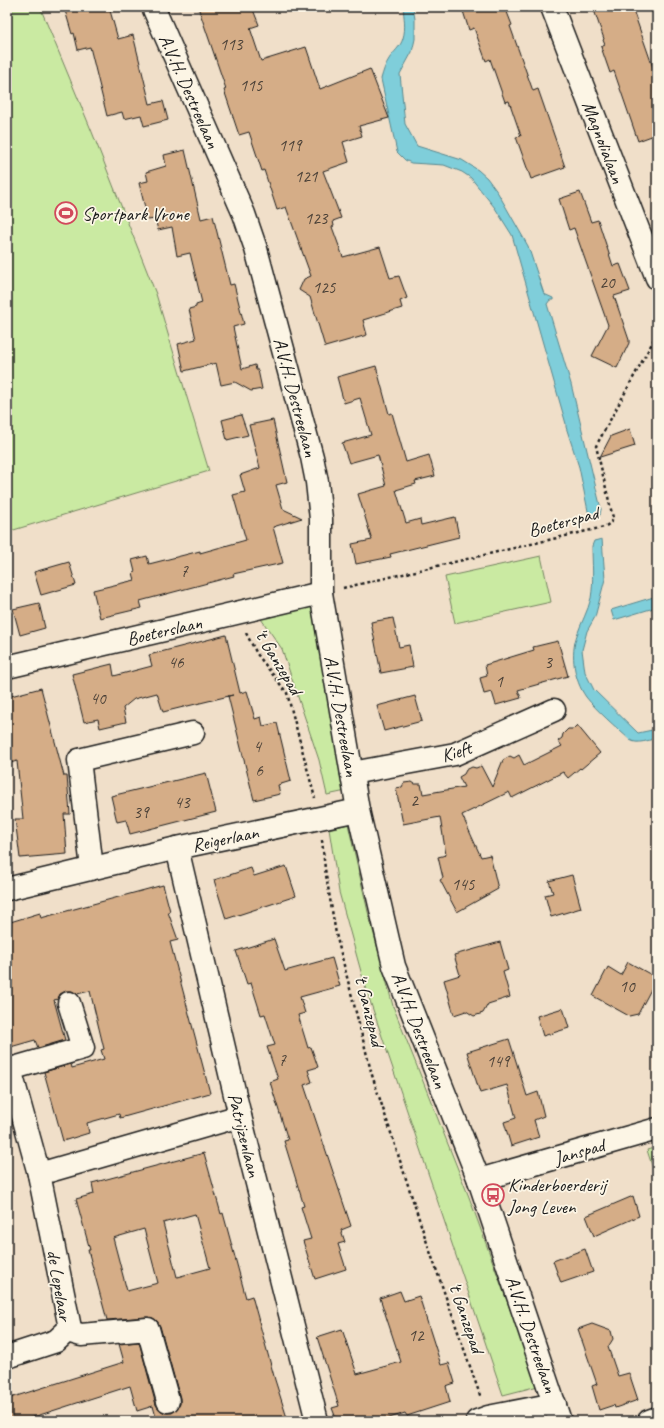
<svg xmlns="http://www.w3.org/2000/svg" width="664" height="1428" font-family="Caveat,sans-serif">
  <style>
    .green { fill: #caeaa2; stroke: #73835f }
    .water { fill: #7fceda; stroke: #57878e }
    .building { fill: #d5ad87; stroke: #1c1c1c; fill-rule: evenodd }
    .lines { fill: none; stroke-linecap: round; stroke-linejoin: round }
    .minor-casing { stroke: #1c1c1c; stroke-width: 25 }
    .path { stroke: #1c1c1c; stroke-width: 2.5; stroke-dasharray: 3 3; stroke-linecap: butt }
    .minor { stroke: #fcf5e5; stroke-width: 22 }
    .labels { text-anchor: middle; stroke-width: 3.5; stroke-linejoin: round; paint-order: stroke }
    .number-label { font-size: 17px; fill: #4a4037 }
    .street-label { font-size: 19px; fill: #1c1c1c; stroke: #fcf5e5 }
    .poi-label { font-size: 19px; fill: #1c1c1c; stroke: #fcf5e5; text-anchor: start }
  </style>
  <rect width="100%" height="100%" fill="#f0dfc9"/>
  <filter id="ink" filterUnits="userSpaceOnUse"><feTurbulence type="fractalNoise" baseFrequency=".025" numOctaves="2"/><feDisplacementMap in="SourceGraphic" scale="8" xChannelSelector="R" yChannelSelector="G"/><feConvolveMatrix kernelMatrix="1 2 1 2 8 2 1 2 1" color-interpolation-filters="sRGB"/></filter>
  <g filter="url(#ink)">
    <!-- green -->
    <g class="green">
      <polygon points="7,7 40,7 92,132 156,294 209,471 7,532"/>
      <polygon points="541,556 551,602 455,623 445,577"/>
      <polygon points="311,605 346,791 327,795 319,760 282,649 259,616"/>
      <polygon points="348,824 368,912 393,1006 469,1197 538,1386 503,1395 365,986 339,892 329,829"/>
      <polygon points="657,1147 657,1181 647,1150"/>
    </g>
    <!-- water -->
    <g class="water">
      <path d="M403 7H413L415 19V39L412 52 400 74 405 124 417 146 462 160 478 170 487 178 498 193 528 246 544 294 553 298V300H550L547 304 571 384 601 509 600 515 592 517 589 514 588 511 579 467 566 427V424L512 235 495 208 471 178 462 172 444 165 411 163 405 160 397 152 381 79C383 72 385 65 389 59 393 52 401 47 403 38 406 29 404 17 403 7Z"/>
      <path d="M602 539 605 579 595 617 587 631 582 650 585 672 594 690 638 733 657 729V738C649 740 637 745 630 740 616 727 597 711 586 697 574 680 570 654 577 635 581 623 588 611 591 598 594 581 592 563 592 546L594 541Z"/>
      <polygon points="657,596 657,607 614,620 611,610"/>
    </g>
    <!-- building -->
    <g class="building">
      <polygon points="64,7 109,7 118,39 133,35 150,104 163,101 168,120 144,126 141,115 124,119 122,112 107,116 90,47 78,50 74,33 72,34"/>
      <polygon points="198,7 252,7 259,25 250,28 261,61 306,47 320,89 370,69 389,118 359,126 362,136 343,142 349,162 323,171 341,218 333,221 334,226 332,227 343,257 380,247 390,278 399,276 407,298 400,301 402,308 363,320 367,335 325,347 310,297 299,290 304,279 311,276 286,207 277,210 264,170 262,171 249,132 239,135 224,90 226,89"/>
      <polygon points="475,7 505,7 512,25 510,26 533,91 538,89 565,167 531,179 516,137 521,136 509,101 505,102 490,59 486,61 474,28 469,30 463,11"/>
      <polygon points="593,7 632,7 657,79 657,134 638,141 614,71 610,73 601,47 605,45 603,40 604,39"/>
      <polygon points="185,150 201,219 213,216 230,285 234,284 244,324 233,327 242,369 255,365 256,370 258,370 262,389 251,391 235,382 221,385 216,363 184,371 178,344 196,339 189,309 196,307 196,305 202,303 190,253 177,256 172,227 158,230 155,219 148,220 139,183 148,181 146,172 166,166 164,155"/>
      <polygon points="580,192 591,222 598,220 613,266 620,264 630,291 614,296 629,340 629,343 617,368 592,356 608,325 574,228 569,230 559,199"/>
      <polygon points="376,366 389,414 392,413 406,462 429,455 435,476 415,481 416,484 396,490 406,523 420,519 421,525 455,517 459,537 390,554 391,557 356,564 352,544 372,540 358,494 386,486 378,455 349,463 342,443 371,435 360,398 344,403 337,377"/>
      <polygon points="241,415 248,435 227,440 222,420"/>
      <polygon points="273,420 287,482 276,485 283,509 302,518 273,527 283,563 233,574 234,576 140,601 142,608 100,618 93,590 135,580 133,573 135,572 132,560 147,556 149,564 200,551 200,553 246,540 233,495 245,492 240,475 260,468 249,425"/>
      <polygon points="630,429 635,446 600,457 611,436"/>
      <polygon points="69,562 76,585 41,595 34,572"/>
      <polygon points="39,603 45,628 20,635 13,609"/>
      <polygon points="393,618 399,647 409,645 413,667 381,673 371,622"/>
      <polygon points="226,635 240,693 247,691 255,719 261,717 263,726 277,723 291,781 278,785 280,794 254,800 228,696 233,695 163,712 157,693 134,699 123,708 126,722 100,728 98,719 84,722 72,674 112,664 114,676 152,666 149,655"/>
      <polygon points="558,641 568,676 518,690 521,698 496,705 492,692 484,694 480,678 487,676 485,665 534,650 533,647"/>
      <polygon points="41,688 64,776 67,776 70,814 64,814 67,854 20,858 15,819 23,819 17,761 7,764 7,697"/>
      <polygon points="415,696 422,721 384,731 377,706"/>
      <polygon points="577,725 600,753 581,769 580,768 568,778 563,772 512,798 509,792 462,815 481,857 490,855 498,889 457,912 440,880 443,878 438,857 446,855 440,817 403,824 396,788 402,787 404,783 412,782 415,784 421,784 423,794 464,787 459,777 464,774 466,770 472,767 476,768 481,766 492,787 503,760 510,756 514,758 519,755 524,765 562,746 558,741 562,738 563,734 568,729 573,729"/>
      <polygon points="206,773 216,812 130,834 126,820 117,822 111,796"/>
      <polygon points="286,866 296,896 226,919 214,880 251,868 254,876"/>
      <polygon points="572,875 581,908 551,917 545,895 553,893 549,881"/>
      <polygon points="163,885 170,911 168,912 178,940 170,942 210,1093 120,1118 119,1114 87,1123 89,1133 63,1141 44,1072 71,1064 72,1068 104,1059 101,1050 104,1049 90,991 77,994 72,991 66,991 60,994 58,999 54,1000 65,1040 38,1048 35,1040 7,1048 7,923 40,913 41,918"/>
      <polygon points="274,939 285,971 332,958 340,986 300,997 305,1013 298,1015 308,1048 311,1047 318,1067 308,1070 312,1082 304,1085 351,1226 341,1230 345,1242 338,1244 346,1269 315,1279 303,1241 311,1239 301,1207 304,1206 284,1141 288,1140 270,1082 278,1079 267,1047 275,1045 265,1014 261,1015 251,983 247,984 236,951"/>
      <polygon points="500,942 508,970 503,972 510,997 488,1004 483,1013 474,1016 466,1011 454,1015 444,980 460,975 454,955"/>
      <polygon points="628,962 657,978 638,1014 629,1016 593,996 608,967 621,975"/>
      <polygon points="563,1008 569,1028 543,1036 537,1016"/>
      <polygon points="509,1039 527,1096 538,1092 544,1116 534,1120 539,1137 511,1146 504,1122 516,1118 507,1085 480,1093 467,1052"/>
      <path d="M204 1153 221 1214 223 1213 246 1298 252 1296 275 1380 288 1421H157L153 1406 137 1411 130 1386 21 1421H7V1399L124 1362 119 1344 139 1342 156 1405 160 1410 165 1413H172L177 1409 180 1404V1398L160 1326 157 1321 153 1318 147 1317 107 1320 88 1250H90L76 1199 94 1194 92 1183ZM195 1214 210 1268 177 1277 163 1223ZM144 1229 158 1283 127 1291 113 1238Z"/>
      <polygon points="633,1196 639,1216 594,1236 586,1216"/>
      <polygon points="585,1249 593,1272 561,1283 553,1261"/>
      <polygon points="400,1291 404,1301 419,1296 441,1365 449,1363 455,1383 446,1386 450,1402 407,1416 405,1413 380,1421 337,1421 332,1408 339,1406 317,1337 342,1329 357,1374 401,1362 380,1298"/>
      <polygon points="592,1324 611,1331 613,1339 608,1347 618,1376 629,1373 638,1400 615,1408 614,1405 599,1410 592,1386 597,1384 578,1329"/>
    </g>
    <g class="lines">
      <!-- minor casing -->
      <g class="minor-casing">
        <g id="minor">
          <polyline points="153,7 244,214 256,249 312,457 317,482 321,519 321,593 358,810 394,966 479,1180 560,1421"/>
          <polyline points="552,7 657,278"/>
          <polyline points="7,667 321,593"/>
          <polyline points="352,773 455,754 554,710"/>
          <polyline points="177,848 240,1116 317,1421"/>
          <polyline points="92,868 79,760 193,733"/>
          <polyline points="7,889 177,848 358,810"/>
          <polyline points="7,1070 83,1048 69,1003"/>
          <polyline points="39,1174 240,1116"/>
          <polyline points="479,1180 657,1129"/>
          <polyline points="67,1331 81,1335 148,1329 168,1401"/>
          <polyline points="7,1357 56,1341 70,1328 39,1174 10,1069"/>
          <polyline points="477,1421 488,1417 555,1404"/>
          <polyline points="649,1421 657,1418"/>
        </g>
      </g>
      <!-- path -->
      <g class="path">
        <path d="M343 588 604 527C609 524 612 523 613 518L596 446 657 334"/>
        <polyline points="246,633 257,654 287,693 315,798"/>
        <polyline points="322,840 325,869 336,934 372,1075 425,1237 481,1398"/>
      </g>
      <!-- minor -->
      <use href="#minor" class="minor"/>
    </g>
  </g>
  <!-- icons -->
  <defs>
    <g id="stadium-ring" transform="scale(1.15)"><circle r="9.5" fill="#fcf5e5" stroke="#d1495b" stroke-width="1.5"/><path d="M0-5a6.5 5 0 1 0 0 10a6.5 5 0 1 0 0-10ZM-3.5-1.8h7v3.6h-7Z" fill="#d1495b"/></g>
    <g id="bus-ring" transform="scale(1.15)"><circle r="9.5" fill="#fcf5e5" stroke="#d1495b" stroke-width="1.5"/><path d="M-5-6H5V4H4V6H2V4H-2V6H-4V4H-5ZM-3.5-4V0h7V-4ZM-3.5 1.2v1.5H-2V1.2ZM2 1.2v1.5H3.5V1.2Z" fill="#d1495b"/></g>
  </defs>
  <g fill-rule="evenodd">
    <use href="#stadium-ring" x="66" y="213"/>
    <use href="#bus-ring" x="493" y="1195"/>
  </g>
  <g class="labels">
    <!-- number labels -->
    <g class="number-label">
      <text x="231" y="50">113</text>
      <text x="251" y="91">115</text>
      <text x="290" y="151">119</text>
      <text x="306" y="182">121</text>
      <text x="316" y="224">123</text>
      <text x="607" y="288">20</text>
      <text x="324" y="293">125</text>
      <text x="184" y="577">7</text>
      <text x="176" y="668">46</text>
      <text x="548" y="668">3</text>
      <text x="499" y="687">1</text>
      <text x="98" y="704">40</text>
      <text x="257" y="752">4</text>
      <text x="259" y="776">6</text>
      <text x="414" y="806">2</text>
      <text x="182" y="808">43</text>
      <text x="141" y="818">39</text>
      <text x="463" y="890">145</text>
      <text x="627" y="992">10</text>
      <text x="282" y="1066">7</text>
      <text x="498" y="1067">149</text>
      <text x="416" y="1341">12</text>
    </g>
    <!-- street labels -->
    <g class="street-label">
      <text transform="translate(190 91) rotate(66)" y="7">A.V.H. Destreelaan</text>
      <text transform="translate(604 142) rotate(69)" y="7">Magnolialaan</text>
      <text transform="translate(296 397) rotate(75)" y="7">A.V.H. Destreelaan</text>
      <text transform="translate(563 521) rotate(-15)" y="7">Boeterspad</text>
      <text transform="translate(164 630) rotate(-13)" y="7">Boeterslaan</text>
      <text transform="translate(279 661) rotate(59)" y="7">'t Ganzepad</text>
      <text transform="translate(342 716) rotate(80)" y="7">A.V.H. Destreelaan</text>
      <text transform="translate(456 751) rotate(-18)" y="7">Kieft</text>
      <text transform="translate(225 838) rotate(-12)" y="7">Reigerlaan</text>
      <text transform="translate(370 1010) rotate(76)" y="7">'t Ganzepad</text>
      <text transform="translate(420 1030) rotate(69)" y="7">A.V.H. Destreelaan</text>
      <text transform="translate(245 1135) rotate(76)" y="7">Patrijzenlaan</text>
      <text transform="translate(579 1151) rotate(-16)" y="7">Janspad</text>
      <text transform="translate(60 1285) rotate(80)" y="7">de Lepelaar</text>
      <text transform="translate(467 1317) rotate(71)" y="7">'t Ganzepad</text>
      <text transform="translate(532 1334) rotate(71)" y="7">A.V.H. Destreelaan</text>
    </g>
    <!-- poi labels -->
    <g class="poi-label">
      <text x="82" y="220">Sportpark Vrone</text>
      <text x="508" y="1191">Kinderboerderij<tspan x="508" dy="22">Jong Leven</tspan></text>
    </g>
  </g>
  <!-- margin -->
  <rect width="664" height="1428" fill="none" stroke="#fcf5e5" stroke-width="24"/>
  <rect x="12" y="12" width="640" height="1404" fill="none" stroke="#1c1c1c" stroke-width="1.5" filter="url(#ink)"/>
</svg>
